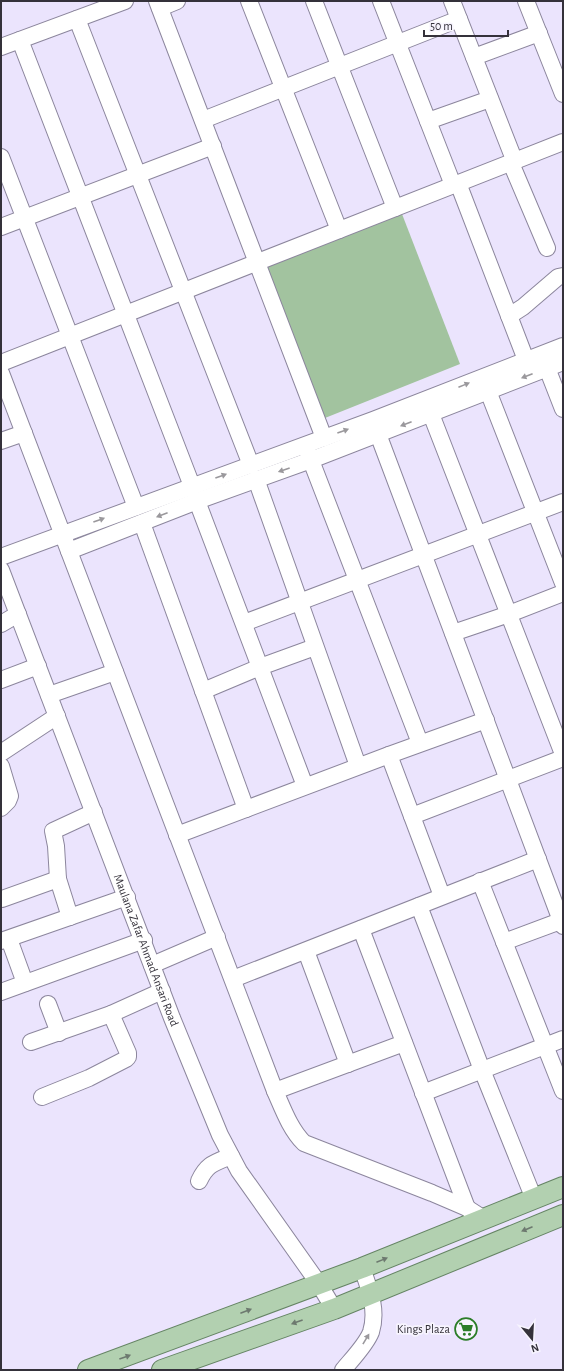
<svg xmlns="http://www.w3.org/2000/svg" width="564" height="1371" font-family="'Alegreya Sans',sans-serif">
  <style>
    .green { fill: #a2c39f }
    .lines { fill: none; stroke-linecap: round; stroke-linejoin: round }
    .minor-casing { stroke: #8c869d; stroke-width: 18 }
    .major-casing { stroke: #658464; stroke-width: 22 }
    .minor { stroke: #fff; stroke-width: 16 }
    .major { stroke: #b2d0b0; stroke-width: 20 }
    .oneway { fill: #9a989c }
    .oneway2 { fill: #6d796f }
    .labels { text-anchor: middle; stroke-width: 3.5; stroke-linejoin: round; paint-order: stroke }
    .street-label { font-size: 12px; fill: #34313a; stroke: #f7f4fe }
    .poi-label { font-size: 12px; fill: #34313a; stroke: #f7f4fe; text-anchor: end }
  </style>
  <rect width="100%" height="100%" fill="#ebe4fd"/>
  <!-- green -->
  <polygon class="green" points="402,214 460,364 325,418 267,266"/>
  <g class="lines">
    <!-- minor casing -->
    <g class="minor-casing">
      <g id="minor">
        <polyline points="157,1 324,438"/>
        <polyline points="249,1 339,230"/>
        <polyline points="314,1 395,208"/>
        <polyline points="381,1 453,185"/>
        <polyline points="452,1 515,162"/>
        <polyline points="526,1 563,94"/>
        <polyline points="160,8 177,1"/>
        <polyline points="77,19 251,465"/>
        <polyline points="20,40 192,486"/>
        <polyline points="1,47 125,1"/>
        <polyline points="474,57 539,33"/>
        <polyline points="203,120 459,19"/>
        <polyline points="428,121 490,99"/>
        <polyline points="1,157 136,507"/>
        <polyline points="511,163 547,248"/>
        <polyline points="458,183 526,360"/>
        <polyline points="1,227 213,146"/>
        <polyline points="509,316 523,307 558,277 563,276"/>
        <polyline points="1,363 563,142"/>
        <polyline points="547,368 563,409"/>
        <path d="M1 373 275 1091C283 1109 290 1129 304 1143L432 1193 467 1208 484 1219"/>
        <polyline points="488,391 563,583"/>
        <polyline points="431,414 563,754"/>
        <polyline points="378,434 563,926"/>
        <polyline points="1,441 24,433"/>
        <polyline points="307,450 420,743"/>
        <polyline points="256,479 358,766"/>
        <polyline points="197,501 305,786"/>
        <polyline points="142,523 246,809"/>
        <polyline points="69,551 197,501 311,460 563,362"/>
        <polyline points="1,557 373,420 563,346"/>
        <path id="s1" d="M1 570 172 1018 220 1135 239 1171 319 1284 334 1309"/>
        <polyline points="244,623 563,502"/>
        <polyline points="1,624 18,614"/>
        <polyline points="453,633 509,614 563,593"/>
        <polyline points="1,680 38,666"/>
        <polyline points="203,691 260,667 315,647"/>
        <polyline points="49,695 115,672"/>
        <polyline points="1,753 57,716"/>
        <polyline points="389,755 442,896"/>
        <polyline points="1,766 10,796 8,801 1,808"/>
        <polyline points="412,816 563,758"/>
        <polyline points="177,835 389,755 486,720"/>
        <polyline points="480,881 563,1091"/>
        <polyline points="2,899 58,879"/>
        <polyline points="419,906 482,1070 534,1199"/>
        <polyline points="70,917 58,879 56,846 53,831 94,812"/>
        <polyline points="361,929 467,1208"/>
        <polyline points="9,939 25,983"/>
        <polyline points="1,941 127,897"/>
        <polyline points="504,942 563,920"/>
        <polyline points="306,951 348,1064"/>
        <polyline points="152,965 217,937"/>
        <polyline points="233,979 538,859"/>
        <polyline points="1,992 144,940"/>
        <polyline points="48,1004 59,1033"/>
        <polyline points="31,1042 111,1014 162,991"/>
        <polyline points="275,1091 404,1043"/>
        <polyline points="423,1093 563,1039"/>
        <polyline points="42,1097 89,1078 126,1059 128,1057 128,1053 111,1014"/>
        <path d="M199 1181C207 1164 214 1163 231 1156"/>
        <path d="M343 1370C352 1359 366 1345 371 1332 378 1310 369 1288 362 1268"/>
      </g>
    </g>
    <!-- major casing -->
    <g class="major-casing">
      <g id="major">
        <polyline points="88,1370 362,1268 563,1187"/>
        <polyline points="162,1370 334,1309 563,1215"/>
      </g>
    </g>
    <!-- minor -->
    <use href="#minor" class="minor"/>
    <!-- major -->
    <use href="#major" class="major"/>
  </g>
  <!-- one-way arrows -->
  <defs><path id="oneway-solid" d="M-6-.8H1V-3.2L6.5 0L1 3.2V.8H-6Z"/></defs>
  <g class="oneway">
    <use href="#oneway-solid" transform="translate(527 376) rotate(159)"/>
    <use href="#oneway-solid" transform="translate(464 385) rotate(-22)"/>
    <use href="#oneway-solid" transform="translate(406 424) rotate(159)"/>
    <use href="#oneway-solid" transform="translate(343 431) rotate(-20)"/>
    <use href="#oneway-solid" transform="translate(284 470) rotate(161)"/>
    <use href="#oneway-solid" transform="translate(221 476) rotate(-20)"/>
    <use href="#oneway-solid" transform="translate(162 515) rotate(159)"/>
    <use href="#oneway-solid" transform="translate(99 520) rotate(-20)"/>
    <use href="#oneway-solid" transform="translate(366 1339) rotate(-59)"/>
  </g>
  <g class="oneway2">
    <use href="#oneway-solid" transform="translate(527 1229) rotate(157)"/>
    <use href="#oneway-solid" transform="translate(382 1260) rotate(-22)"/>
    <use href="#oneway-solid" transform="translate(246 1311) rotate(-21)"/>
    <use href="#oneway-solid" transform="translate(297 1322) rotate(160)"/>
    <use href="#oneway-solid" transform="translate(125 1357) rotate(-20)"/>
  </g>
  <!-- icons -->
  <defs>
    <g id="supermarket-ring" transform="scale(1.15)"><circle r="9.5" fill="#f7f4fe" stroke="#2b7d28" stroke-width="1.5"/><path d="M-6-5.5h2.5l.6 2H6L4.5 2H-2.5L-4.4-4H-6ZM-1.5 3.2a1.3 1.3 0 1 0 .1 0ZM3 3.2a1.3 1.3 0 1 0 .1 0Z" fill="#2b7d28"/></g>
  </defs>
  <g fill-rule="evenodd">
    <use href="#supermarket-ring" x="466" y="1329"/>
  </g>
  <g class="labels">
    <!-- street labels -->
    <g class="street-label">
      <text dy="4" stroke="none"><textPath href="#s1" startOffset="407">Maulana Zafar Ahmad Ansari Road</textPath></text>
    </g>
    <!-- poi labels -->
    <g class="poi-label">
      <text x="450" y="1333">Kings Plaza</text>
    </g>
  </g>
  <!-- border -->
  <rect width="564" height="1371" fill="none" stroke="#34313a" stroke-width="4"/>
  <!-- north arrow -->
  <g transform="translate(532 1339) rotate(162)" stroke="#f7f4fe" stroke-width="3" paint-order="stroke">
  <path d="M0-3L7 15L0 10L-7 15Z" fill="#34313a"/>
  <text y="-6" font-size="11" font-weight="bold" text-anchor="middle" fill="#34313a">N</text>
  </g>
  <!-- scale -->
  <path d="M424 30v6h84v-6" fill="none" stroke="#34313a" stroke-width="2"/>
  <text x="430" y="30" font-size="12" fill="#34313a" stroke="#f7f4fe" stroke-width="3" paint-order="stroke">50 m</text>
</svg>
